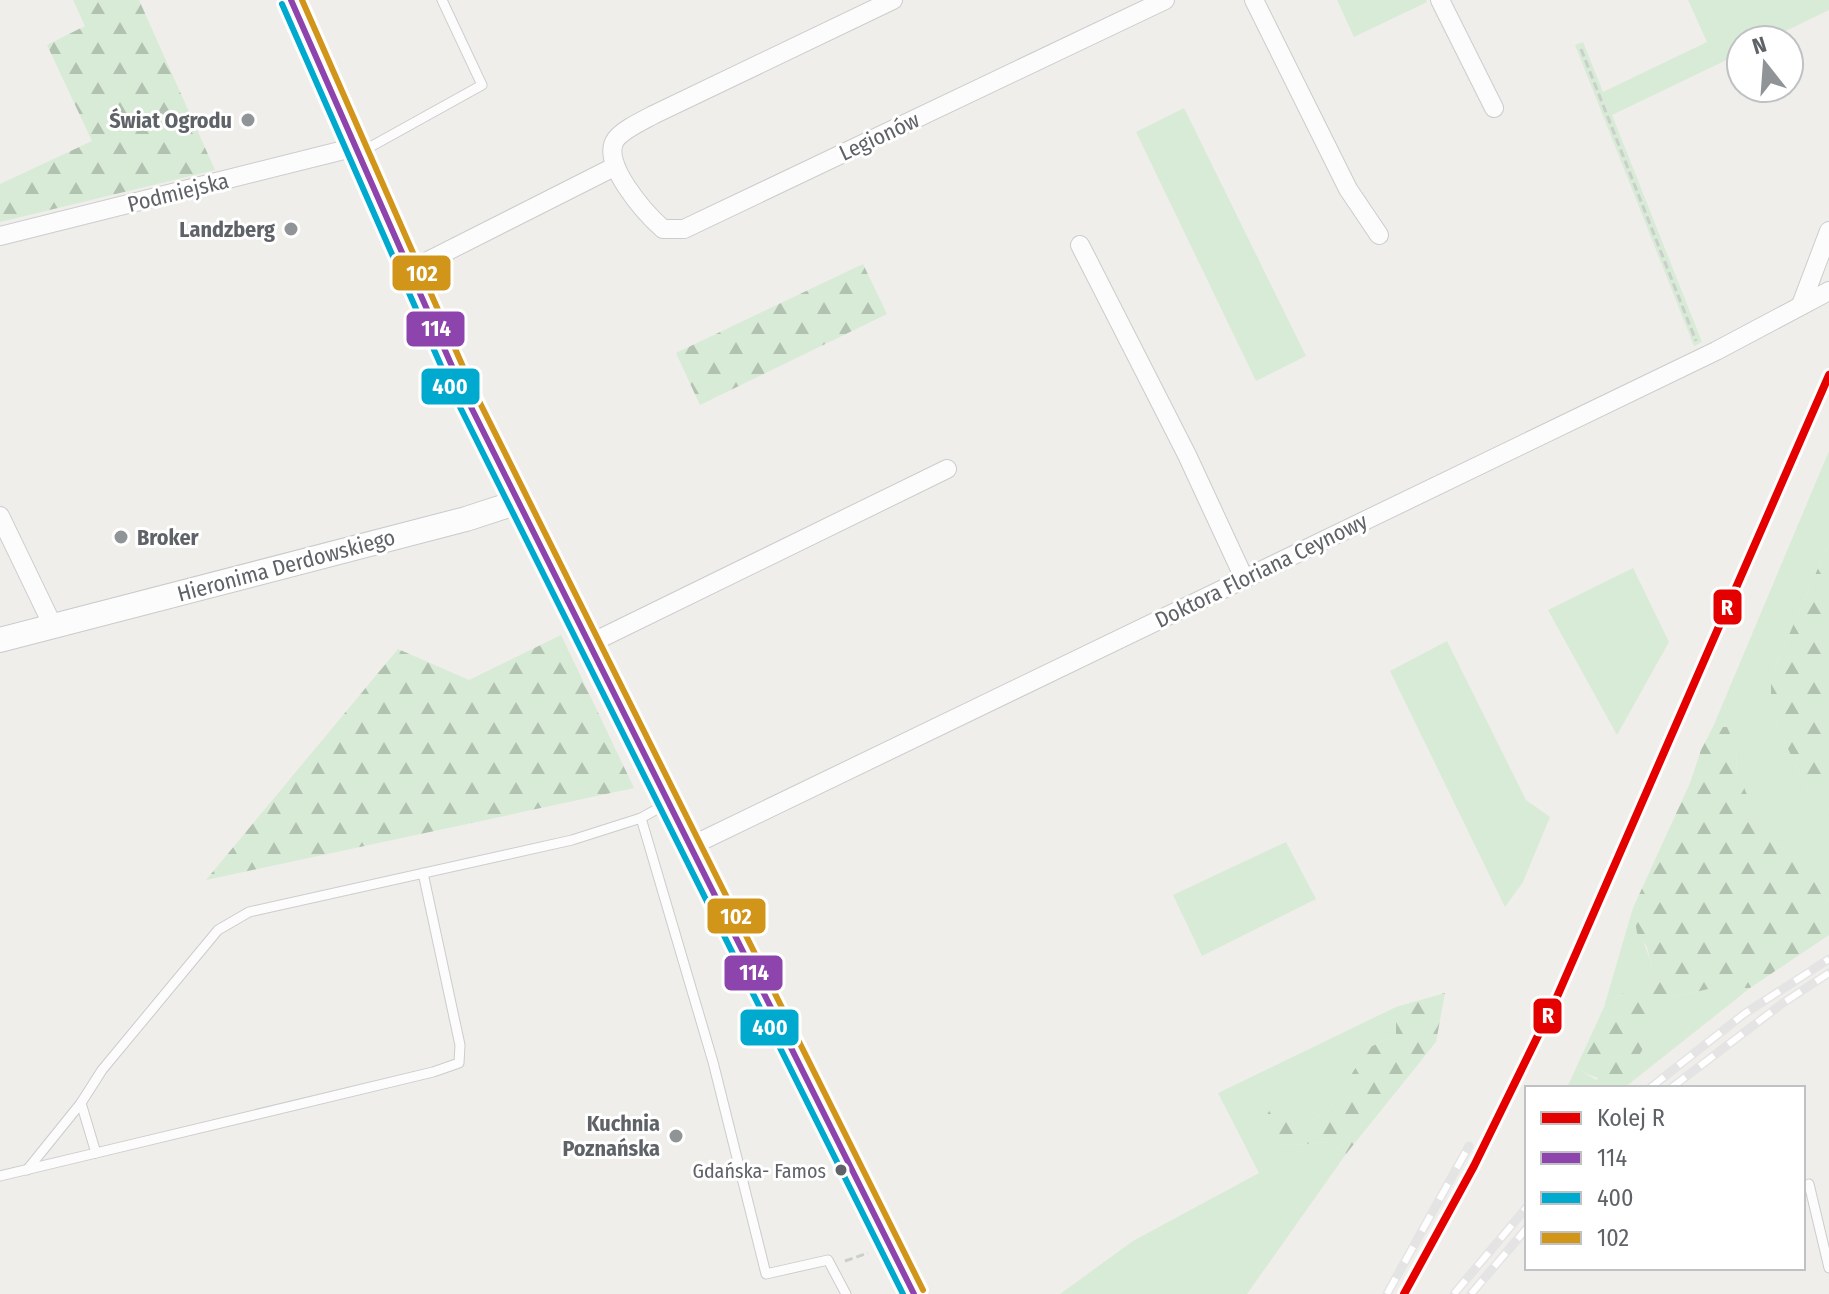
<svg xmlns="http://www.w3.org/2000/svg" width="1829" height="1294" font-family="'Fira Sans Condensed',sans-serif">
  <style>
    .grass { fill: #d8ebd6 }
    .forest { fill: url(#forest-firs) }
    .lines { fill: none; stroke-linecap: round; stroke-linejoin: round }
    .lane-casing { stroke: #cbcccc; stroke-width: 11 }
    .street-casing { stroke: #cbcccc; stroke-width: 20 }
    .secondary-casing { stroke: #cacacb; stroke-width: 26 }
    .path { stroke: #cacfcc; stroke-width: 3; stroke-dasharray: 8 4; stroke-linecap: butt }
    .lane { stroke: #fdfcfc; stroke-width: 9 }
    .street { stroke: #fdfcfc; stroke-width: 18 }
    .secondary { stroke: #fdfcfc; stroke-width: 24 }
    .rail-casing { stroke: #e4e4e4; stroke-width: 9 }
    .rail { stroke: #fff; stroke-width: 6; stroke-dasharray: 18; stroke-linecap: butt }
    .bus-1-casing { stroke: #fff; stroke-width: 12 }
    .bus-2-casing { stroke: #fff; stroke-width: 12 }
    .bus-3-casing { stroke: #fff; stroke-width: 12 }
    .bus-1 { stroke: #8e44ad; stroke-width: 6 }
    .bus-2 { stroke: #00a9ce; stroke-width: 6 }
    .bus-3 { stroke: #d1951a; stroke-width: 6 }
    .rail-1-casing { stroke: #fff; stroke-width: 14 }
    .rail-1 { stroke: #e50000; stroke-width: 8 }
    .poi-dot { fill: #919496; stroke: #fff; stroke-width: 3 }
    .bus-dot { fill: #5f6368; stroke: #fff; stroke-width: 3 }
    .labels { text-anchor: middle; stroke-width: 6; stroke-linejoin: round; paint-order: stroke }
    .bus-label { font-size: 20px; fill: #5f6368; stroke: #fff; text-anchor: end }
    .poi-label { font-size: 22px; font-weight: bold; fill: #5f6368; stroke: #fff; text-anchor: end }
    .street-label { font-size: 22px; fill: #5f6368; stroke: #fff }
    .line-badge { stroke: #fff; stroke-width: 3 }
    .badge-label { font-size: 22px; text-anchor: middle; font-weight: bold; fill: #fff }
  </style>
  <defs>
    <pattern id="forest-firs" width="22" height="20" patternUnits="userSpaceOnUse" patternTransform="scale(2)"><rect width="22" height="20" fill="#d8ebd6"/><path d="M5 1l3.5 6h-7zM16 11l3.5 6h-7z" fill="#b2c2b1"/></pattern>
  </defs>
  <rect width="100%" height="100%" fill="#efeeea"/>
  <!-- grass -->
  <g class="grass">
    <polygon points="1337,0 1426,0 1427,2 1354,37"/>
    <polygon points="1688,0 1829,0 1829,10 1767,40 1741,40 1741,53 1612,115 1702,342 1694,346 1575,45 1583,42 1603,92 1707,42"/>
    <polygon points="1184,108 1306,356 1256,381 1136,132"/>
    <polygon points="1829,451 1829,543 1771,676 1771,713 1808,791 1829,810 1829,900 1793,852 1779,847 1763,834 1743,786 1736,776 1737,749 1727,727 1713,727"/>
    <polygon points="1633,568 1669,642 1617,735 1548,610"/>
    <polygon points="1447,641 1526,800 1550,817 1523,882 1505,907 1390,671"/>
    <polygon points="1286,842 1316,899 1202,956 1173,895"/>
    <path d="M1633 908C1637 934 1650 951 1654 977L1645 993H1623L1604 1007Z"/>
    <polygon points="1713,988 1750,988 1624,1088 1567,1088 1576,1068 1596,1080 1653,1030 1673,997"/>
    <polygon points="1396,1007 1396,1035 1368,1048 1329,1110 1306,1123 1280,1146 1329,1142 1346,1154 1247,1294 1060,1294 1133,1241 1259,1173 1218,1093"/>
  </g>
  <!-- forest -->
  <g class="forest">
    <polygon points="73,0 139,0 215,170 0,222 0,184 92,141 47,45 85,26"/>
    <polygon points="863,264 887,314 700,405 676,353"/>
    <polygon points="1829,543 1829,810 1808,791 1771,713 1771,676"/>
    <polygon points="561,635 634,788 206,880 398,649 469,680"/>
    <path d="M1713 727H1727L1737 749 1736 776 1743 785 1763 834 1779 847 1793 852 1829 900V935L1750 988H1713L1673 997C1667 1008 1661 1018 1654 1029 1633 1065 1624 1097 1576 1068L1604 1007 1623 993H1645L1654 977 1647 947 1637 933 1633 908 1690 783 1701 750Z"/>
    <polygon points="1445,993 1436,1042 1346,1154 1329,1142 1280,1146 1265,1118 1276,1100 1295,1106 1306,1123 1329,1110 1368,1048 1396,1035 1396,1007"/>
  </g>
  <g class="lines">
    <!-- lane casing -->
    <g class="lane-casing">
      <g id="lane">
        <polyline points="359,147 372,146 482,85 442,0"/>
        <polyline points="641,818 713,1062 766,1274 828,1260 846,1294"/>
        <polyline points="423,873 460,1045 459,1063 433,1072 96,1153 81,1103 102,1070 218,930 249,912 572,840 641,818 668,803"/>
        <polyline points="27,1170 81,1103"/>
        <polyline points="0,1176 96,1153"/>
        <polyline points="1809,1184 1829,1268"/>
      </g>
    </g>
    <!-- street casing -->
    <g class="street-casing">
      <g id="street">
        <path d="M893 0 653 115C642 121 624 129 616 139 599 162 646 214 663 229H684L1165 0"/>
        <polyline points="1254,0 1348,189 1379,235"/>
        <polyline points="1440,0 1494,108"/>
        <polyline points="0,236 356,147"/>
        <polyline points="1080,245 1187,455 1244,578"/>
        <polyline points="410,270 614,167"/>
        <polyline points="1801,305 1829,231"/>
        <polyline points="0,516 53,626"/>
        <polyline points="589,644 947,469"/>
        <polyline points="691,846 1716,351 1829,291"/>
      </g>
    </g>
    <!-- secondary casing -->
    <g class="secondary-casing">
      <g id="secondary">
        <polyline points="291,0 462,389 914,1294"/>
        <polyline points="0,640 466,519 518,502"/>
      </g>
    </g>
    <!-- path -->
    <g class="path">
      <polyline points="1581,49 1696,341"/>
      <polyline points="845,1261 868,1253"/>
    </g>
    <!-- lane -->
    <use href="#lane" class="lane"/>
    <!-- street -->
    <use href="#street" class="street"/>
    <!-- secondary -->
    <use href="#secondary" class="secondary"/>
    <!-- rail casing -->
    <g class="rail-casing">
      <g id="rail">
        <polyline points="1650,1088 1744,1014 1829,959"/>
        <polyline points="1671,1088 1783,1003 1829,973"/>
        <polyline points="1387,1294 1469,1146"/>
        <polyline points="1454,1294 1527,1207"/>
        <polyline points="1471,1294 1527,1228"/>
      </g>
    </g>
    <!-- rail -->
    <use href="#rail" class="rail"/>
    <!-- bus-1 casing -->
    <g class="bus-1-casing">
      <polyline id="bus-1" points="291,0 462,389 914,1294"/>
    </g>
    <!-- bus-2 casing -->
    <g class="bus-2-casing">
      <polyline id="bus-2" points="282,4 453,393 903,1294"/>
    </g>
    <!-- bus-3 casing -->
    <g class="bus-3-casing">
      <polyline id="bus-3" points="302,0 471,385 923,1290"/>
    </g>
    <!-- bus-1 -->
    <use href="#bus-1" class="bus-1"/>
    <!-- bus-2 -->
    <use href="#bus-2" class="bus-2"/>
    <!-- bus-3 -->
    <use href="#bus-3" class="bus-3"/>
    <!-- rail-1 casing -->
    <g class="rail-1-casing">
      <polyline id="rail-1" points="1404,1294 1474,1166 1556,999 1829,375"/>
    </g>
    <!-- rail-1 -->
    <use href="#rail-1" class="rail-1"/>
  </g>
  <!-- markers -->
  <g class="poi-dot">
    <circle cx="248" cy="120" r="8"/>
    <circle cx="291" cy="229" r="8"/>
    <circle cx="121" cy="537" r="8"/>
    <circle cx="676" cy="1136" r="8"/>
  </g>
  <circle class="bus-dot" cx="841" cy="1170" r="7"/>
  <g class="labels">
    <!-- bus labels -->
    <g class="bus-label">
      <text x="826" y="1178">Gdańska- Famos</text>
    </g>
    <!-- poi labels -->
    <g class="poi-label">
      <text x="232" y="128">Świat Ogrodu</text>
      <text x="275" y="237">Landzberg</text>
      <text x="137" y="545" text-anchor="start">Broker</text>
      <text x="660" y="1131">Kuchnia<tspan x="660" dy="25">Poznańska</tspan></text>
    </g>
    <!-- street labels -->
    <g class="street-label">
      <text transform="translate(879 136) rotate(-25)" y="8">Legionów</text>
      <text transform="translate(178 192) rotate(-14)" y="8">Podmiejska</text>
      <text transform="translate(286 565) rotate(-15)" y="8">Hieronima Derdowskiego</text>
      <text transform="translate(1261 570) rotate(-26)" y="8">Doktora Floriana Ceynowy</text>
    </g>
  </g>
  <g class="line-badge">
    <rect x="391" y="254" width="61" height="38" rx="8" fill="#d1951a"/>
    <rect x="405" y="310" width="61" height="38" rx="8" fill="#8e44ad"/>
    <rect x="420" y="367" width="61" height="39" rx="8" fill="#00a9ce"/>
    <rect x="1712" y="588" width="31" height="38" rx="8" fill="#e50000"/>
    <rect x="706" y="897" width="61" height="38" rx="8" fill="#d1951a"/>
    <rect x="723" y="954" width="61" height="38" rx="8" fill="#8e44ad"/>
    <rect x="1532" y="997" width="31" height="38" rx="8" fill="#e50000"/>
    <rect x="739" y="1008" width="61" height="39" rx="8" fill="#00a9ce"/>
  </g>
  <g class="badge-label">
    <text x="422" y="281">102</text>
    <text x="436" y="336">114</text>
    <text x="450" y="394">400</text>
    <text x="1727" y="615">R</text>
    <text x="736" y="924">102</text>
    <text x="754" y="980">114</text>
    <text x="1548" y="1023">R</text>
    <text x="770" y="1035">400</text>
  </g>
  <!-- legend -->
  <rect x="1525" y="1086" width="280" height="184" fill="#ffffff" stroke="#bfc1c3" stroke-width="2"/>
  <rect x="1541" y="1112" width="40" height="12" fill="#e50000" stroke="#bfc1c3" stroke-width="2"/>
  <text x="1597" y="1126" font-size="24" fill="#5f6368">Kolej R</text>
  <rect x="1541" y="1152" width="40" height="12" fill="#8e44ad" stroke="#bfc1c3" stroke-width="2"/>
  <text x="1597" y="1166" font-size="24" fill="#5f6368">114</text>
  <rect x="1541" y="1192" width="40" height="12" fill="#00a9ce" stroke="#bfc1c3" stroke-width="2"/>
  <text x="1597" y="1206" font-size="24" fill="#5f6368">400</text>
  <rect x="1541" y="1232" width="40" height="12" fill="#d1951a" stroke="#bfc1c3" stroke-width="2"/>
  <text x="1597" y="1246" font-size="24" fill="#5f6368">102</text>
  <!-- north arrow -->
  <g transform="translate(1765 64) rotate(343)"><circle r="38" fill="#ffffff" stroke="#bfc1c3" stroke-width="2"/>
  <path d="M0-6L14 30L0 20L-14 30Z" fill="#919496"/>
  <text y="-12" font-size="22" font-weight="bold" text-anchor="middle" fill="#5f6368">N</text>
  </g>
</svg>
